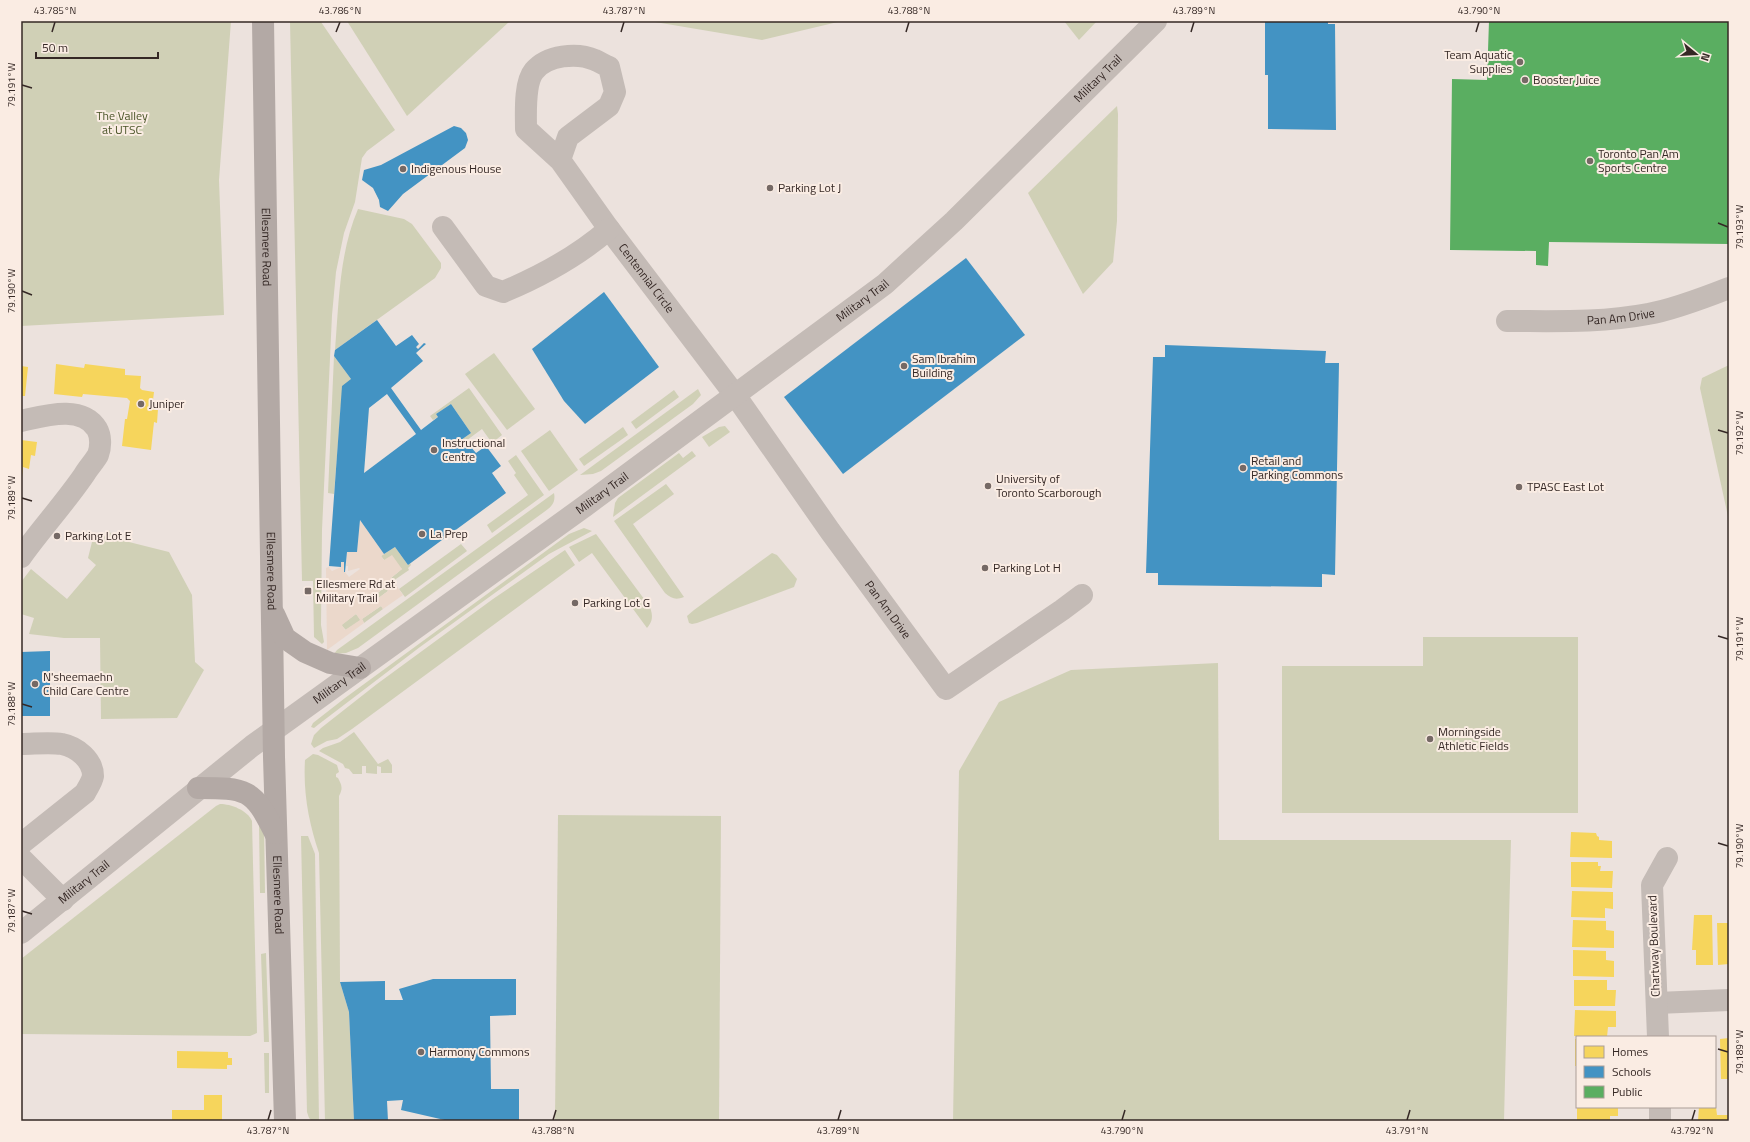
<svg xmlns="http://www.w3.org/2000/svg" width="1750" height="1142" font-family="'Titillium Web',sans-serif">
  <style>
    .green { fill: #d0d0b6 }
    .plaza { fill: #ebd8cb; fill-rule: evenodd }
    .homes { fill: #f6d55c }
    .schools { fill: #4393c3; fill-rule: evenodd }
    .public { fill: #5aae61 }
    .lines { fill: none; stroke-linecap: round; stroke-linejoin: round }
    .minor { stroke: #c4bbb6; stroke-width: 22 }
    .major { stroke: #b3a9a5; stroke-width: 22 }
    .ticks { fill: none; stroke: #352825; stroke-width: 1.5 }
    .poi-dot { fill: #756965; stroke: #faece3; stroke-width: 1.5 }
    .labels { text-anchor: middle; stroke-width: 4; stroke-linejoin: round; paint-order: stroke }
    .poi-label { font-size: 12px; fill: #352825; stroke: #faece3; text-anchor: start }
    .street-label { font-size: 12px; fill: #352825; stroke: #faece3 }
    .park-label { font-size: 12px; fill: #4a5428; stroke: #faece3 }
    .neatline { fill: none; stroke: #352825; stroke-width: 1.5 }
    .ticks-label { font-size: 10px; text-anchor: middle; fill: #352825 }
  </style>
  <rect width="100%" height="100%" fill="#ece2dd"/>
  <!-- green -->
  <g class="green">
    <polygon points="21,21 231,21 219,180 224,315 21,326"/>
    <polygon points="290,21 322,21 321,22 395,130 367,151 362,158 355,202 344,233 336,272 332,315 322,530 321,625 324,642 322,644 314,637 313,581 302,581"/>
    <polygon points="347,21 510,21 407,116"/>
    <polygon points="649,21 842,21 762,40"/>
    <polygon points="1064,21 1097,21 1079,40"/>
    <polygon points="1117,106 1118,114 1117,221 1113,262 1083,294 1028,193"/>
    <path d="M358 209 404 219 412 224 441 263V268L435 278 335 350C339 302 339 254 358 209Z"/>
    <polygon points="494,353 535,409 507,430 465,374"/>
    <polygon points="334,356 351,379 341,404 334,494 328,493"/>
    <polygon points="1729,365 1729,521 1700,388 1702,378"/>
    <polygon points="469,388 502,435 492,443 482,429 463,443 461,440 471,433 451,404 436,414 438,417 433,420 430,416"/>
    <polygon points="698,389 701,395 693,404 601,471 593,474 580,475"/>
    <polygon points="674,390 679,397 636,429 631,422"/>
    <polygon points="725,426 730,432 709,447 702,437 719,427"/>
    <polygon points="623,427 628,435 584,466 579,459"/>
    <polygon points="550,430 578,470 549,491 521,451"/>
    <polygon points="692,451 696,456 613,517 615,503 618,498 679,453 683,458"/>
    <polygon points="516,455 544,495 492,533 487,525 528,495 514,475 516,473 508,461"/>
    <path d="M666 484 674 494 633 524 684 597C676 600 672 599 665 593L614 521Z"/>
    <path d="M554 493C556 503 551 507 544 512L358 648 346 653 334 654 337 650Z"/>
    <polygon points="584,528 592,531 549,554 420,647 319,724 314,728 311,727 313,723 345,698 569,534"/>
    <polygon points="109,530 113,538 169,552 192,595 195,662 204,670 177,718 101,719 100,638 64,638 29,634 34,618 21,614 21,582 31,569 67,599 96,565 88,558 92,542"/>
    <path d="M596 534 650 607C653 616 653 621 647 628L592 553 579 562 569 547Z"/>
    <polygon points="461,544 467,551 405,597 399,589"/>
    <polygon points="395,547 408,565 410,563 411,565 408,568 409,570 393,581 391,578 402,569 385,561 381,556"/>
    <polygon points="565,550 575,565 352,729 337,739 327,741 314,748 311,744 314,735 321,728 377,684 493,599"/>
    <polygon points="772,553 777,555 797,579 794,587 697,623 692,624 689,623 687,616 694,610"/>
    <polygon points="386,587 388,591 369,605 366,601"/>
    <polygon points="381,606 383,609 364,623 362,619"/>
    <polygon points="356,614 361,620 346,630 341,625"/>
    <polygon points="1423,637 1578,637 1578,813 1282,813 1282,666 1423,666"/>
    <polygon points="1218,663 1219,840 1511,840 1504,1121 953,1121 959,771 999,702 1071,670"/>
    <polygon points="354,732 378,764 388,759 392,765 392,773 381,773 381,767 377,766 377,774 366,773 366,766 362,766 362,774 353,774 349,769 345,768 343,764 319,751 323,748 340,742"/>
    <path d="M313 754 318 755 337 765 339 772 336 774V777L338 778C342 786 343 788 339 796L340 982 349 1012 354 1121H325L319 853C309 823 303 793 305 760Z"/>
    <path d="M220 804C231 804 247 810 252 821L257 1033 250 1036 21 1034V959L216 806Z"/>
    <polygon points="558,815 721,816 719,1121 555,1121"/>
    <polygon points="259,825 264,825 265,893 260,893"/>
    <polygon points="301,836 308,836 315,854 319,1121 312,1121 309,1118 307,1112"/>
    <polygon points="266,953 269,1042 264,1042 261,954"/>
    <polygon points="264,1053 269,1053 269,1093 265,1093"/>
  </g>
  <!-- plaza -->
  <path class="plaza" d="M360 520 384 554 381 556 384 560 392 555 402 569 391 578 403 595 383 609 381 606 362 619 364 623 327 650 326 568 331 566 329 568 332 571 341 567V562H344V571L349 577 360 569 359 568 348 571V566H346L347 552H357ZM385 587 388 591 369 605 366 601ZM356 614 360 620 345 630 342 625Z"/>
  <!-- homes -->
  <g class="homes">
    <polygon points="56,364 84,368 85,364 125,369 125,375 141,376 140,388 142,390 154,392 152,408 158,409 157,423 154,422 151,450 122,446 125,419 127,419 130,401 127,398 83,394 82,397 54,394"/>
    <polygon points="21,366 28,367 25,396 21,396"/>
    <polygon points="21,440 37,442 35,456 31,455 29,469 23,467 22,477"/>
    <polygon points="1571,832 1596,833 1597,836 1599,837 1599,840 1612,841 1612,858 1570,857"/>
    <polygon points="1571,862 1598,862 1598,866 1601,866 1600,871 1613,871 1612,888 1571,887"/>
    <polygon points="1572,891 1613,892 1613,909 1605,908 1605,918 1571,917"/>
    <polygon points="1694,915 1712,915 1713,965 1696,965 1696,950 1692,950"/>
    <polygon points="1573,920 1606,921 1606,930 1614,931 1614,948 1572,947"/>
    <polygon points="1717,923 1729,923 1729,964 1718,965"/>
    <polygon points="1573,950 1606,951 1606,960 1614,961 1614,977 1573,976"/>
    <polygon points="1574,980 1607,980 1607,990 1616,990 1615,1006 1574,1006"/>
    <polygon points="1575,1010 1616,1011 1616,1027 1608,1027 1607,1037 1574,1036"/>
    <polygon points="1729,1038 1729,1079 1721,1079 1720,1039"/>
    <rect x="1575" y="1039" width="2" height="27"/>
    <polygon points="177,1051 228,1052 228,1058 232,1058 232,1065 227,1065 227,1069 177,1068"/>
    <polygon points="204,1095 222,1095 222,1121 172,1121 172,1110 204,1110"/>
    <polygon points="1577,1107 1618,1107 1618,1116 1610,1116 1610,1121 1577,1121"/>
    <polygon points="1699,1107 1716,1107 1717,1115 1729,1115 1729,1121 1698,1121"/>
  </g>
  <!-- schools -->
  <g class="schools">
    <polygon points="1265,21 1328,21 1328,24 1335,24 1336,130 1268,129 1268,75 1265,75"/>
    <polygon points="454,126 461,128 466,133 468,140 465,148 403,194 388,211 380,207 379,200 373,188 362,180 364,170 381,165"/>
    <polygon points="966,258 1025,335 843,474 784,397"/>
    <polygon points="604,292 659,367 585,424 564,401 532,349"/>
    <path d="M377 320 396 346 412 335 419 344 416 347 418 349 424 343 426 344 416 353 423 361 391 388 421 430 438 417 436 414 451 404 471 433 461 440 463 443 466 441 476 453 486 446 501 466 492 473 506 493 408 565 395 547 384 554 360 520 357 552H347L345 572H344V562H341V567L329 566 342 386 351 379 334 356 335 350ZM387 394 416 434 364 473 369 408Z"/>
    <polygon points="1165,345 1326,351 1325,363 1339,363 1335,575 1322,574 1322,587 1158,585 1158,573 1146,573 1153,357 1165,357"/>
    <polygon points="50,651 50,716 21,716 21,652"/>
    <polygon points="433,979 516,979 516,1015 490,1016 491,1089 519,1089 519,1121 449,1121 401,1110 403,1100 387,1101 388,1121 354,1121 349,1012 340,982 385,981 385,1000 403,1000 399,989"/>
  </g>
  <!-- public -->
  <polygon class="public" points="1489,21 1729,21 1729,244 1549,242 1548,266 1536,265 1536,251 1450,250 1452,79 1487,80"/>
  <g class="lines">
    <!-- minor -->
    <g class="minor">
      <path id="s1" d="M560 160 568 137 609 106 615 92 609 67C604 65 600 62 595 60 577 52 547 55 534 71 524 83 526 114 526 129L560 160 609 229 735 395 830 531 946 689 1062 610 1082 595"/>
      <path d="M443 227 486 286 503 292C539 277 579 255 609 229"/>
      <path id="s2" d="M1507 321C1554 321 1601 323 1648 314 1672 310 1706 297 1729 288"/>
      <path d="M21 421C44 416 82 404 97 429 101 436 101 447 98 455 94 462 88 468 84 475 64 504 41 529 21 557"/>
      <path d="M21 744C34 744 49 742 62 744 77 747 93 760 93 776 92 782 88 787 85 793L21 844"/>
      <polyline points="21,858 63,900"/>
      <path id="s3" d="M21 933 252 746 585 506 885 284 954 221 1156 21"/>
      <polyline points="1657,1003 1729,1000"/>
      <polyline points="1658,1037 1652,885 1667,858"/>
      <polyline points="1660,1107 1660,1121"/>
    </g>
    <!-- major -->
    <g class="major">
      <path id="s4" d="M263 21 274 757 285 1121"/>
      <polyline points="274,614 285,638 305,652 330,663 360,668"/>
      <path d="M198 788C246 788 253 788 275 833"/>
    </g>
  </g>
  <!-- ticks -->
  <path class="ticks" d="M52 32 55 22M336 32 340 22M621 32 624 22M906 32 909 22M1191 32 1194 22M1476 32 1479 22M22 85 32 88M1718 223 1728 227M22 291 32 295M1718 430 1728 433M22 498 32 501M1718 636 1728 639M22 704 32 707M1718 843 1728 846M22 911 32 914M1718 1049 1728 1052M268 1120 271 1110M553 1120 556 1110M838 1120 841 1110M1122 1120 1125 1110M1407 1120 1410 1110M1692 1120 1695 1110"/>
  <!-- markers -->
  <g class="poi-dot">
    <circle cx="1520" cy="62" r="4"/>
    <circle cx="1525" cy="80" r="4"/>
    <circle cx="1590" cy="161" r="4"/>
    <circle cx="403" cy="169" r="4"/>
    <circle cx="770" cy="188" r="4"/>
    <circle cx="904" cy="366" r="4"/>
    <circle cx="141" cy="404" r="4"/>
    <circle cx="434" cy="450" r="4"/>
    <circle cx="1243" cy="468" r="4"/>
    <circle cx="988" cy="486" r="4"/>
    <circle cx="1519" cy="487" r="4"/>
    <circle cx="422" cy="534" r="4"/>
    <circle cx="57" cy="536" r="4"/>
    <circle cx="985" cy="568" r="4"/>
    <rect x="304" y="587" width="8" height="8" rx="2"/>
    <circle cx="575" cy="603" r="4"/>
    <circle cx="35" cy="684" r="4"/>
    <circle cx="1430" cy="739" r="4"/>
    <circle cx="421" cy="1052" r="4"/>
  </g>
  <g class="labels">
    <!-- poi labels -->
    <g class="poi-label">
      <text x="1512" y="59" text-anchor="end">Team Aquatic<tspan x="1512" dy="14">Supplies</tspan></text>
      <text x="1533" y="84">Booster Juice</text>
      <text x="1598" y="158">Toronto Pan Am<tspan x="1598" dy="14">Sports Centre</tspan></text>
      <text x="411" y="173">Indigenous House</text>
      <text x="778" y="192">Parking Lot J</text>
      <text x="912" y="363">Sam Ibrahim<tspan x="912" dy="14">Building</tspan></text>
      <text x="149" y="408">Juniper</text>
      <text x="442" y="447">Instructional<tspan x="442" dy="14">Centre</tspan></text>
      <text x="1251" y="465">Retail and<tspan x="1251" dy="14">Parking Commons</tspan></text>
      <text x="996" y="483">University of<tspan x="996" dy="14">Toronto Scarborough</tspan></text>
      <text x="1527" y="491">TPASC East Lot</text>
      <text x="430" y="538">La Prep</text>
      <text x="65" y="540">Parking Lot E</text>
      <text x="993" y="572">Parking Lot H</text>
      <text x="316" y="588">Ellesmere Rd at<tspan x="316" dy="14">Military Trail</tspan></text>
      <text x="583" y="607">Parking Lot G</text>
      <text x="43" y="681">N'sheemaehn<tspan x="43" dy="14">Child Care Centre</tspan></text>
      <text x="1438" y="736">Morningside<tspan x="1438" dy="14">Athletic Fields</tspan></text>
      <text x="429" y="1056">Harmony Commons</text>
    </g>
    <!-- street labels -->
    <g class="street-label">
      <text dy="4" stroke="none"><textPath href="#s3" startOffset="1377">Military Trail</textPath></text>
      <text dy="4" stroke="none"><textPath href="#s4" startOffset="226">Ellesmere Road</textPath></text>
      <text dy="4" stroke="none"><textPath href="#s1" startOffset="450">Centennial Circle</textPath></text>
      <text dy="4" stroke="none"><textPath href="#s3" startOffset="1053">Military Trail</textPath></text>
      <text dy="4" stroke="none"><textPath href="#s2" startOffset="114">Pan Am Drive</textPath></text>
      <text dy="4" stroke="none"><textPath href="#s3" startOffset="729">Military Trail</textPath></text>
      <text dy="4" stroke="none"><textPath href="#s4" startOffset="550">Ellesmere Road</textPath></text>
      <text dy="4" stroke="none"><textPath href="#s1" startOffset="860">Pan Am Drive</textPath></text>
      <text dy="4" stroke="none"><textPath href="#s3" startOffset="405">Military Trail</textPath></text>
      <text dy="4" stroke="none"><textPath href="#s3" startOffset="81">Military Trail</textPath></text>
      <text dy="4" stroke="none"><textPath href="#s4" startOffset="874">Ellesmere Road</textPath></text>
      <text transform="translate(1654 946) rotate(-92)" y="4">Chartway Boulevard</text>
    </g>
    <!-- park labels -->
    <g class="park-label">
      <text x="122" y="120">The Valley<tspan x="122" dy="14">at UTSC</tspan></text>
    </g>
  </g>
  <!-- border -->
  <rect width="1750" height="1142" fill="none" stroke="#faece3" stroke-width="44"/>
  <!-- legend -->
  <rect x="1576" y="1036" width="140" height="72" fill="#faece3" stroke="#ab9e97"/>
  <rect x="1584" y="1046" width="20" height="12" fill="#f6d55c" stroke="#ab9e97"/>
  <text x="1612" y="1056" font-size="12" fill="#352825">Homes</text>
  <rect x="1584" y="1066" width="20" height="12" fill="#4393c3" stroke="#ab9e97"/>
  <text x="1612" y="1076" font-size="12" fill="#352825">Schools</text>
  <rect x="1584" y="1086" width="20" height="12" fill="#5aae61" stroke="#ab9e97"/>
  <text x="1612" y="1096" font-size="12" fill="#352825">Public</text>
  <!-- north arrow -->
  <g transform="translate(1696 54) rotate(108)" stroke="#faece3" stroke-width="3" paint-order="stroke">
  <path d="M0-3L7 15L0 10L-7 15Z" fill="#352825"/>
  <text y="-6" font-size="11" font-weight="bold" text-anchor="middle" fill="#352825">N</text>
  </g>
  <!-- scale -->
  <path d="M36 52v6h122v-6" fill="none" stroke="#352825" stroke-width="2"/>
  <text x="42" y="52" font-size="12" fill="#352825" stroke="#faece3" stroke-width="3" paint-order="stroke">50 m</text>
  <rect x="22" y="22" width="1706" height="1098" class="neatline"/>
  <g class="ticks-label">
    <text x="55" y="14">43.785°N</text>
    <text x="340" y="14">43.786°N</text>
    <text x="624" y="14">43.787°N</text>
    <text x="909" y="14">43.788°N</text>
    <text x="1194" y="14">43.789°N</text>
    <text x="1479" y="14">43.790°N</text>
    <text transform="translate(11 85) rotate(-90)" y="4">79.191°W</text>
    <text transform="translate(1739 227) rotate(-90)" y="4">79.193°W</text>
    <text transform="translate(11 291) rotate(-90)" y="4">79.190°W</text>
    <text transform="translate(1739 433) rotate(-90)" y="4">79.192°W</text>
    <text transform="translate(11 498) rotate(-90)" y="4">79.189°W</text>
    <text transform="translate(1739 639) rotate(-90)" y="4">79.191°W</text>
    <text transform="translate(11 704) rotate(-90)" y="4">79.188°W</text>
    <text transform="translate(1739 846) rotate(-90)" y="4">79.190°W</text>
    <text transform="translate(11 911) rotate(-90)" y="4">79.187°W</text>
    <text transform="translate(1739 1052) rotate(-90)" y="4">79.189°W</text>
    <text x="268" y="1134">43.787°N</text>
    <text x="553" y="1134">43.788°N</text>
    <text x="838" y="1134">43.789°N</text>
    <text x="1122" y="1134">43.790°N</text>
    <text x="1407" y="1134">43.791°N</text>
    <text x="1692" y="1134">43.792°N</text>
  </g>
</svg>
